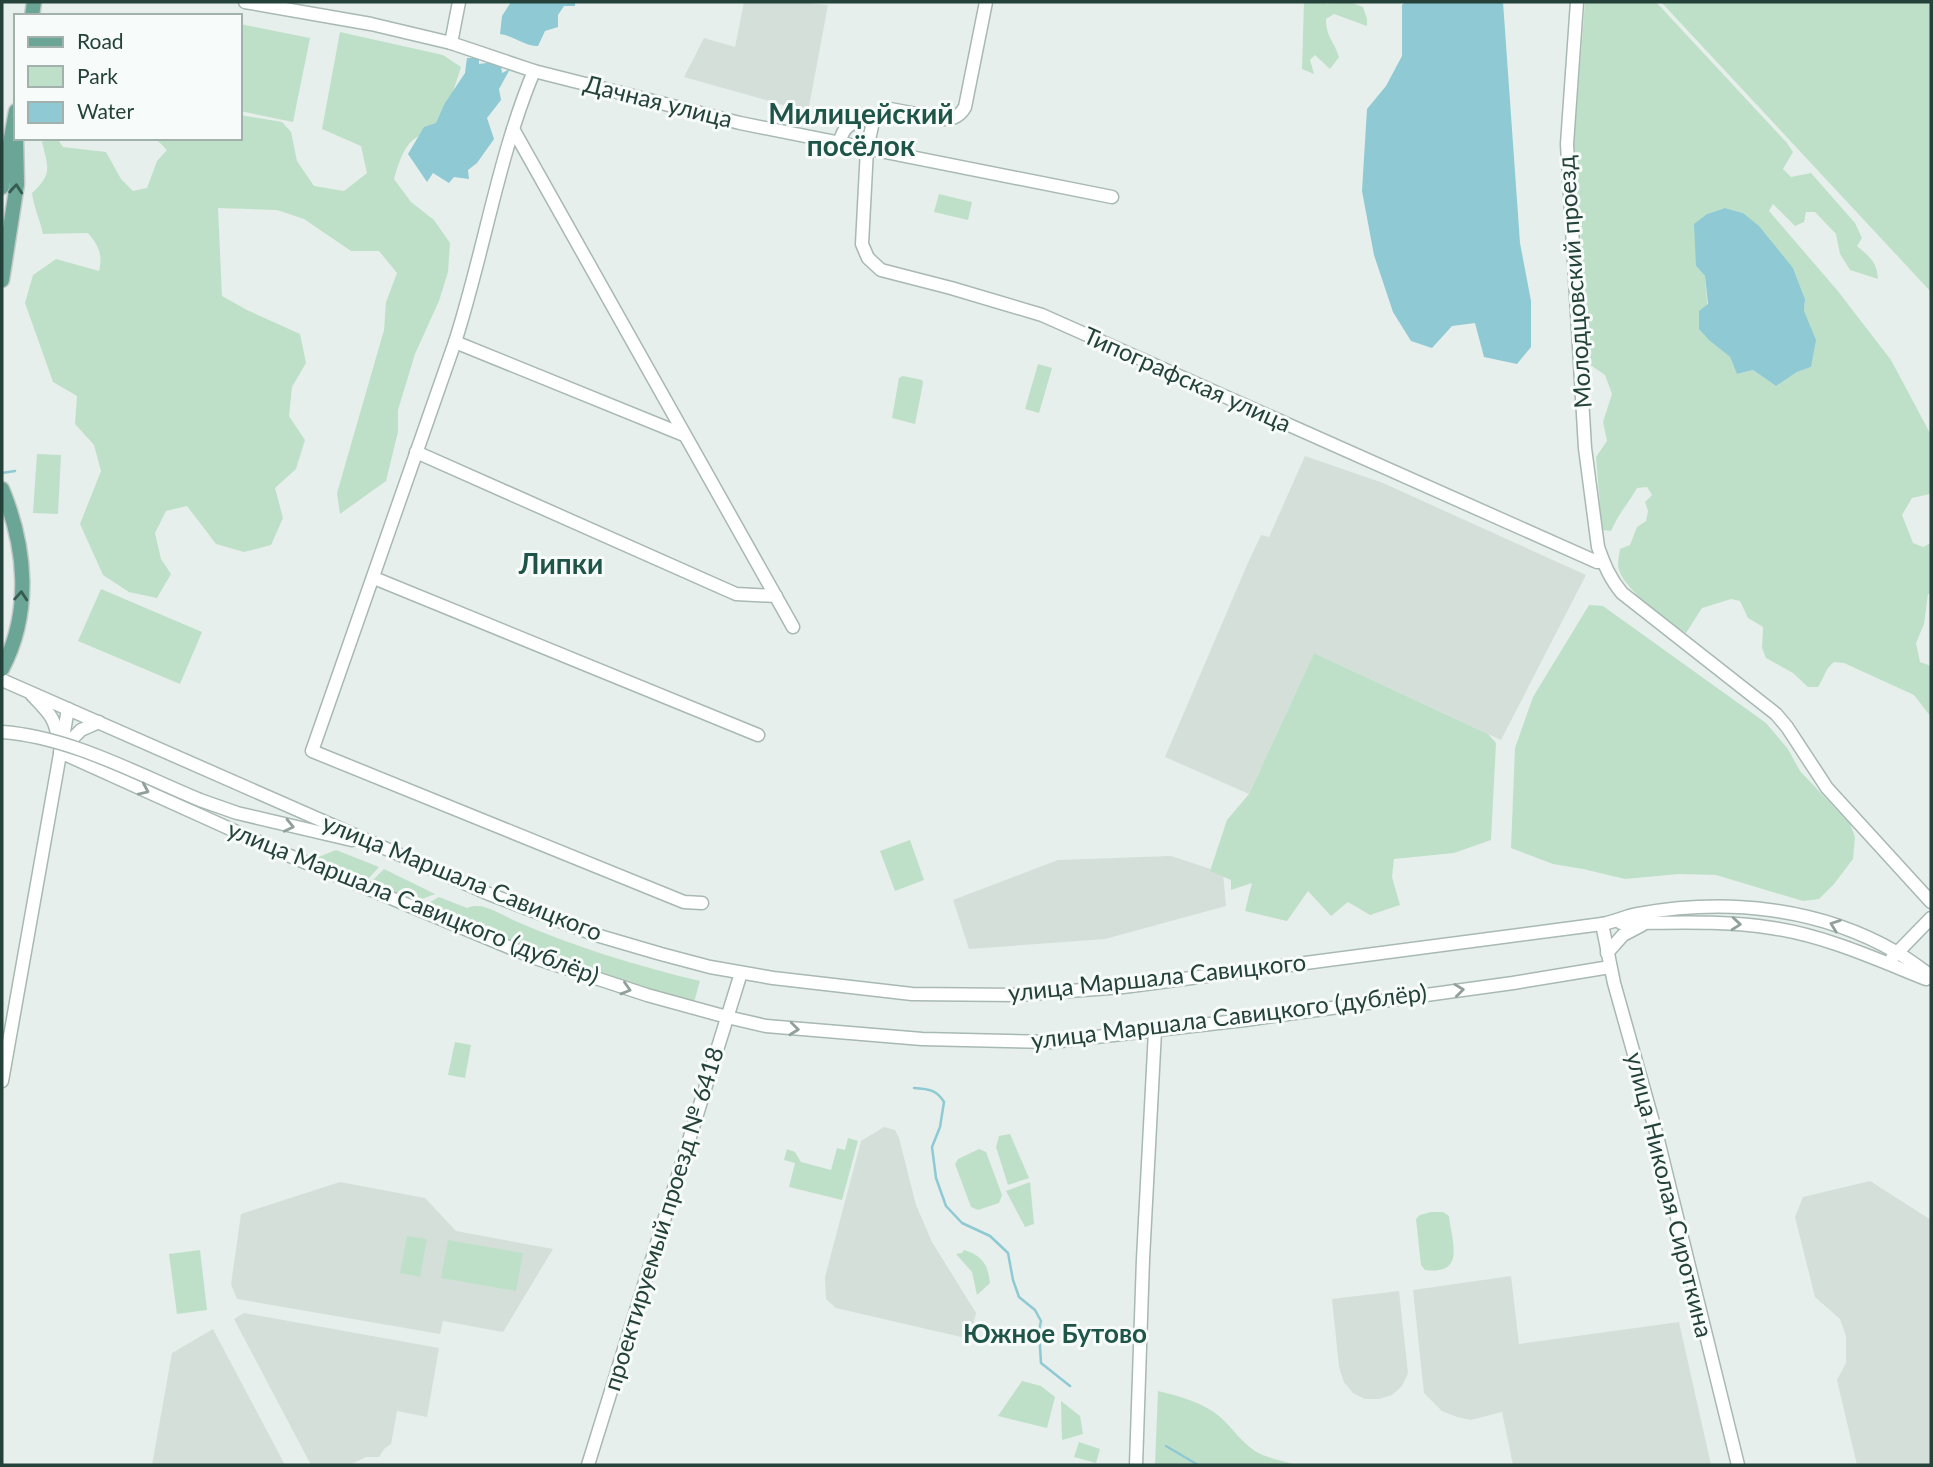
<svg xmlns="http://www.w3.org/2000/svg" width="1933" height="1467" font-family="Lato,sans-serif">
  <style>
    .built { fill: #d4dfda }
    .green { fill: #bfe0c8; fill-rule: evenodd }
    .water { fill: #8ec9d4 }
    .lines { fill: none; stroke-linecap: round; stroke-linejoin: round }
    .stream { stroke: #8ec9d4; stroke-width: 2.5 }
    .minor-casing { stroke: #a8b8b2; stroke-width: 15 }
    .major-casing { stroke: #c2cac8; stroke-width: 17 }
    .minor { stroke: #fff; stroke-width: 12 }
    .major { stroke: #6aa596; stroke-width: 14 }
    .minor-bridge-casing { stroke: #a8b8b2; stroke-width: 15; stroke-linecap: butt }
    .minor-bridge { stroke: #fff; stroke-width: 12 }
    .oneway { stroke: #365b51 }
    .oneway2 { stroke: #92a09c }
    .labels { text-anchor: middle; stroke-width: 6; stroke-linejoin: round; paint-order: stroke }
    .street-label { font-size: 24px; fill: #24423a; stroke: #f7fbf9 }
    .neighbourhood-label { font-size: 26px; font-weight: bold; fill: #1f5548; stroke: #f7fbf9 }
    .quarter-label { font-size: 28px; font-weight: bold; fill: #1f5548; stroke: #f7fbf9 }
  </style>
  <rect width="100%" height="100%" fill="#e6efeb"/>
  <!-- built -->
  <g class="built">
    <polygon points="744,2 797,2 828,5 808,112 684,77 704,38 735,47"/>
    <polygon points="1305,456 1383,483 1586,575 1501,740 1314,653 1249,794 1165,757 1247,565 1261,535 1269,537"/>
    <polygon points="1171,856 1223,873 1226,906 1105,939 969,949 953,900 1058,860"/>
    <polygon points="884,1127 895,1130 899,1138 916,1205 932,1242 976,1313 972,1330 961,1337 836,1308 826,1299 825,1277 861,1141"/>
    <polygon points="1870,1181 1931,1220 1931,1465 1857,1465 1837,1380 1846,1363 1846,1336 1840,1319 1815,1297 1795,1217 1803,1197"/>
    <polygon points="340,1182 425,1198 456,1231 553,1249 503,1332 443,1321 440,1334 237,1299 231,1284 241,1214"/>
    <polygon points="1511,1276 1519,1344 1679,1322 1711,1465 1513,1465 1502,1412 1471,1420 1457,1417 1442,1411 1424,1393 1413,1290"/>
    <polygon points="1399,1291 1408,1373 1402,1386 1392,1395 1379,1399 1365,1399 1353,1393 1344,1382 1339,1367 1332,1299"/>
    <polygon points="244,1313 439,1348 427,1417 397,1411 391,1444 385,1448 379,1457 366,1457 350,1465 311,1465 234,1319"/>
    <polygon points="213,1329 285,1465 152,1465 172,1353"/>
  </g>
  <!-- green -->
  <g class="green">
    <path d="M1304 2H1323L1328 4 1329 2H1350L1363 7 1367 19V26L1334 14 1326 19C1326 37 1334 41 1339 57L1330 69 1315 55 1310 60 1314 74 1302 69Z"/>
    <path d="M1585 2H1656L1787 143 1793 152 1783 169 1791 177 1811 173 1855 223 1862 238 1857 246C1870 257 1877 262 1878 279L1850 270 1840 254 1836 234 1815 212H1806L1804 222 1795 226 1773 204 1769 211 1837 290 1891 360 1931 435 1930 494 1912 498 1902 515 1913 543 1923 547 1931 543V594H1928L1924 624 1916 643 1920 662 1931 666V717L1914 695 1844 663 1834 662C1825 669 1824 678 1818 687H1808L1793 673 1766 658 1762 648 1763 627 1748 618 1740 601 1731 599 1702 608 1686 633C1668 622 1621 588 1618 566 1618 561 1619 554 1620 549L1630 545 1637 527 1646 521 1648 511 1645 502 1652 495 1647 487 1637 488C1628 504 1619 513 1611 531L1602 530 1596 457 1607 441 1603 422 1612 394 1605 375 1589 364 1574 142ZM1725 208 1743 213 1793 268 1805 299 1804 311 1811 367 1797 372 1776 386 1753 370 1737 374 1730 357 1710 341 1705 276 1696 266V251L1707 214Z"/>
    <polygon points="1661,2 1931,2 1931,292"/>
    <polygon points="240,24 310,38 293,122 240,111"/>
    <path d="M340 32 443 55 461 67 449 104 437 130C407 135 402 152 394 179L411 202 434 220 450 243 448 272 439 301 415 354 398 410V432L386 481 340 514 337 493 384 330 386 302 397 273 379 251H351L304 219 277 210 218 208 222 296 247 310 300 334 306 363 292 387 289 416 305 440 296 469 275 488 283 518 271 545 244 552 216 544 187 506 166 511 155 533 161 559 171 574 157 598 129 592 103 575 80 524 101 471 94 445 75 424 77 396 53 382 25 303 33 275 56 259 99 271C103 255 99 246 88 233L43 234C40 220 34 208 32 193 53 174 48 167 42 142L49 138H57L63 147 106 152 121 179 133 191 147 188 157 161 167 150 155 138H240V115L282 122 291 132 297 161 314 186 344 191 367 173 361 146 322 129Z"/>
    <polygon points="939,194 972,202 968,220 934,212"/>
    <polygon points="1038,364 1052,368 1039,413 1025,409"/>
    <polygon points="903,376 922,380 923,383 915,424 892,418 899,378"/>
    <polygon points="37,454 61,455 58,514 33,513"/>
    <polygon points="101,589 202,632 180,684 78,641"/>
    <polygon points="1589,605 1603,606 1766,723 1788,749 1800,771 1850,824 1855,837 1853,859 1834,884 1819,899 1803,901 1716,875 1679,874 1625,879 1583,869 1553,864 1511,848 1515,748 1533,697"/>
    <polygon points="1314,653 1488,734 1496,743 1491,840 1454,853 1394,859 1392,877 1400,905 1370,915 1348,902 1331,916 1308,891 1287,921 1245,911 1252,883 1231,890 1231,880 1210,871 1227,820 1249,794"/>
    <polygon points="910,840 924,880 895,891 880,851"/>
    <polygon points="336,850 379,867 368,879 316,858"/>
    <polygon points="384,869 435,894 417,901 372,881"/>
    <path d="M439 897 467 908C482 901 500 914 513 920 572 946 637 966 700 981L694 1002C601 978 514 943 425 905Z"/>
    <polygon points="455,1042 471,1045 465,1078 448,1075"/>
    <polygon points="1010,1134 1029,1178 1008,1185 996,1147 999,1136"/>
    <polygon points="848,1138 858,1141 842,1200 789,1187 795,1163 784,1160 787,1149 795,1152 801,1162 831,1170 837,1148 845,1150"/>
    <polygon points="979,1149 986,1152 1002,1195 999,1203 978,1210 971,1207 955,1164 958,1159"/>
    <polygon points="1030,1182 1034,1224 1025,1227 1006,1191"/>
    <path d="M1431 1212H1443L1449 1216C1452 1243 1466 1275 1425 1270L1421 1265 1416 1219 1420 1215Z"/>
    <polygon points="407,1236 427,1239 420,1277 400,1273"/>
    <polygon points="448,1240 523,1253 516,1291 441,1278"/>
    <polygon points="200,1250 207,1310 177,1314 169,1254"/>
    <path d="M964 1250C983 1256 988 1265 990 1283L977 1295 972 1272 956 1254 962 1253Z"/>
    <polygon points="1022,1381 1041,1386 1055,1397 1047,1428 998,1416"/>
    <path d="M1158 1391C1179 1396 1202 1402 1219 1416 1232 1427 1240 1441 1255 1451 1268 1459 1282 1460 1296 1465H1155Z"/>
    <polygon points="1061,1401 1080,1416 1083,1434 1062,1440"/>
    <polygon points="1079,1442 1100,1449 1096,1463 1074,1457"/>
  </g>
  <!-- water -->
  <g class="water">
    <path d="M511 2H575V6H564L558 15V27L545 31 538 46C524 46 514 36 500 34L502 16Z"/>
    <polygon points="1405,2 1503,2 1520,243 1531,301 1531,347 1517,364 1484,357 1475,323 1452,326 1432,348 1411,341 1393,312 1374,255 1362,191 1367,109 1386,86 1402,56 1402,5"/>
    <polygon points="467,58 479,58 479,64 494,62 501,66 502,73 510,69 499,89 501,100 487,118 494,139 477,163 468,170 469,179 454,177 449,183 433,173 427,182 408,154 424,127 436,123 445,103 465,73"/>
    <polygon points="1725,208 1743,213 1759,226 1793,268 1805,299 1804,311 1816,340 1811,367 1797,372 1776,386 1753,370 1737,374 1730,357 1710,341 1699,329 1699,311 1708,304 1705,276 1696,266 1694,224 1707,214"/>
  </g>
  <g class="lines">
    <!-- stream -->
    <g class="stream">
      <polyline points="2,473 15,471"/>
      <path d="M914 1088C929 1089 937 1090 944 1102L940 1127 932 1147 936 1178 946 1206 962 1223 990 1236 1008 1253 1013 1280 1019 1297 1035 1310 1041 1321 1039 1331 1041 1363 1070 1386"/>
      <polyline points="1166,1446 1198,1465"/>
    </g>
    <!-- minor casing -->
    <g class="minor-casing">
      <g id="minor">
        <polyline points="245,2 371,24 451,43 534,71 740,123 1112,197"/>
        <path d="M1577 2 1567 144 1585 448 1598 547C1604 564 1610 579 1622 593L1776 714 1787 727 1827 788 1931 902"/>
        <polyline points="451,43 459,2"/>
        <path d="M534 71C498 157 484 252 455 342L312 751 684 902 702 903"/>
        <polyline points="874,117 867,149 862,244 868,258 881,270 951,288 1042,315 1597,562 1603,562"/>
        <polyline points="513,129 793,627"/>
        <path d="M840 142C844 120 859 123 875 116 881 113 882 110 890 109L944 119C954 119 960 116 965 107L986 2"/>
        <polyline points="455,342 684,435"/>
        <polyline points="416,452 736,594 776,596"/>
        <polyline points="374,578 758,735"/>
        <path d="M2 680 489 894 596 935 661 954 710 967 773 978 912 994 1017 995 1123 987 1602 924C1614 922 1626 916 1638 914 1726 898 1818 907 1896 952 1909 959 1920 968 1931 976"/>
        <path d="M32 695C48 712 56 718 58 741"/>
        <polyline points="62,749 81,730 99,722"/>
        <polyline points="60,752 290,856 535,958 647,995 727,1017 766,1026 922,1039 1052,1042 1245,1020 1513,983 1610,967"/>
        <polyline points="200,800 237,813 352,840"/>
        <path d="M1621 923C1671 923 1721 920 1772 928 1826 936 1876 959 1926 979"/>
        <polyline points="1602,924 1614,983 1657,1136 1738,1465"/>
        <polyline points="1607,953 1623,935 1642,925"/>
        <polyline points="1892,958 1931,918"/>
        <polyline points="2,1081 68,709"/>
        <polyline points="588,1465 741,973"/>
        <polyline points="1136,1465 1143,1259 1155,1031"/>
      </g>
    </g>
    <!-- major casing -->
    <g class="major-casing">
      <g id="major">
        <polyline points="32,16 34,2"/>
        <polyline points="2,187 16,111"/>
        <polyline points="2,280 17,184 16,138"/>
        <path d="M2 489C26 547 32 612 2 669"/>
      </g>
    </g>
    <!-- minor -->
    <use href="#minor" class="minor"/>
    <!-- major -->
    <use href="#major" class="major"/>
    <!-- minor-bridge casing -->
    <g class="minor-bridge-casing">
      <path id="minor-bridge" d="M2 732C71 737 137 774 200 800"/>
    </g>
    <!-- minor-bridge -->
    <use href="#minor-bridge" class="minor-bridge"/>
  </g>
  <!-- one-way arrows -->
  <defs><path id="oneway-chevron" d="M-2-3.5L2.5 0L-2 3.5" fill="none" stroke-width="1.6" stroke-linecap="round" stroke-linejoin="round" transform="scale(1.75)"/></defs>
  <g class="oneway">
    <use href="#oneway-chevron" transform="translate(16 189) rotate(-85)"/>
    <use href="#oneway-chevron" transform="translate(21 596) rotate(-86)"/>
  </g>
  <g class="oneway2">
    <use href="#oneway-chevron" transform="translate(144 790) rotate(24)"/>
    <use href="#oneway-chevron" transform="translate(289 826) rotate(13)"/>
    <use href="#oneway-chevron" transform="translate(1736 924) rotate(5)"/>
    <use href="#oneway-chevron" transform="translate(1835 925) rotate(-160)"/>
    <use href="#oneway-chevron" transform="translate(626 989) rotate(17)"/>
    <use href="#oneway-chevron" transform="translate(1459 990) rotate(-7)"/>
    <use href="#oneway-chevron" transform="translate(794 1029) rotate(6)"/>
  </g>
  <g class="labels">
    <!-- street labels -->
    <g class="street-label">
      <text transform="translate(658 102) rotate(14)" y="8">Дачная улица</text>
      <text transform="translate(1575 282) rotate(-94)" y="8">Молодцовский проезд</text>
      <text transform="translate(1187 380) rotate(24)" y="8">Типографская улица</text>
      <text transform="translate(462 878) rotate(22)" y="8">улица Маршала Савицкого</text>
      <text transform="translate(413 903) rotate(22)" y="8">улица Маршала Савицкого (дублёр)</text>
      <text transform="translate(1157 978) rotate(-6)" y="8">улица Маршала Савицкого</text>
      <text transform="translate(1229 1017) rotate(-7)" y="8">улица Маршала Савицкого (дублёр)</text>
      <text transform="translate(1669 1195) rotate(76)" y="8">улица Николая Сироткина</text>
      <text transform="translate(664 1219) rotate(-73)" y="8">проектируемый проезд № 6418</text>
    </g>
    <!-- neighbourhood labels -->
    <g class="neighbourhood-label">
      <text x="1055" y="1343">Южное Бутово</text>
    </g>
    <!-- quarter labels -->
    <g class="quarter-label">
      <text x="861" y="124">Милицейский<tspan x="861" dy="32">посёлок</tspan></text>
      <text x="561" y="574">Липки</text>
    </g>
  </g>
  <!-- border -->
  <rect width="1933" height="1467" fill="none" stroke="#24423a" stroke-width="7"/>
  <!-- legend -->
  <rect x="14" y="14" width="228" height="126" fill="#f7fbf9" stroke="#a3b1ad" stroke-width="2"/>
  <rect x="28" y="37" width="35" height="10" fill="#6aa596" stroke="#a3b1ad" stroke-width="2"/>
  <text x="77" y="49" font-size="21" fill="#24423a">Road</text>
  <rect x="28" y="66" width="35" height="21" fill="#bfe0c8" stroke="#a3b1ad" stroke-width="2"/>
  <text x="77" y="84" font-size="21" fill="#24423a">Park</text>
  <rect x="28" y="102" width="35" height="21" fill="#8ec9d4" stroke="#a3b1ad" stroke-width="2"/>
  <text x="77" y="119" font-size="21" fill="#24423a">Water</text>
</svg>
